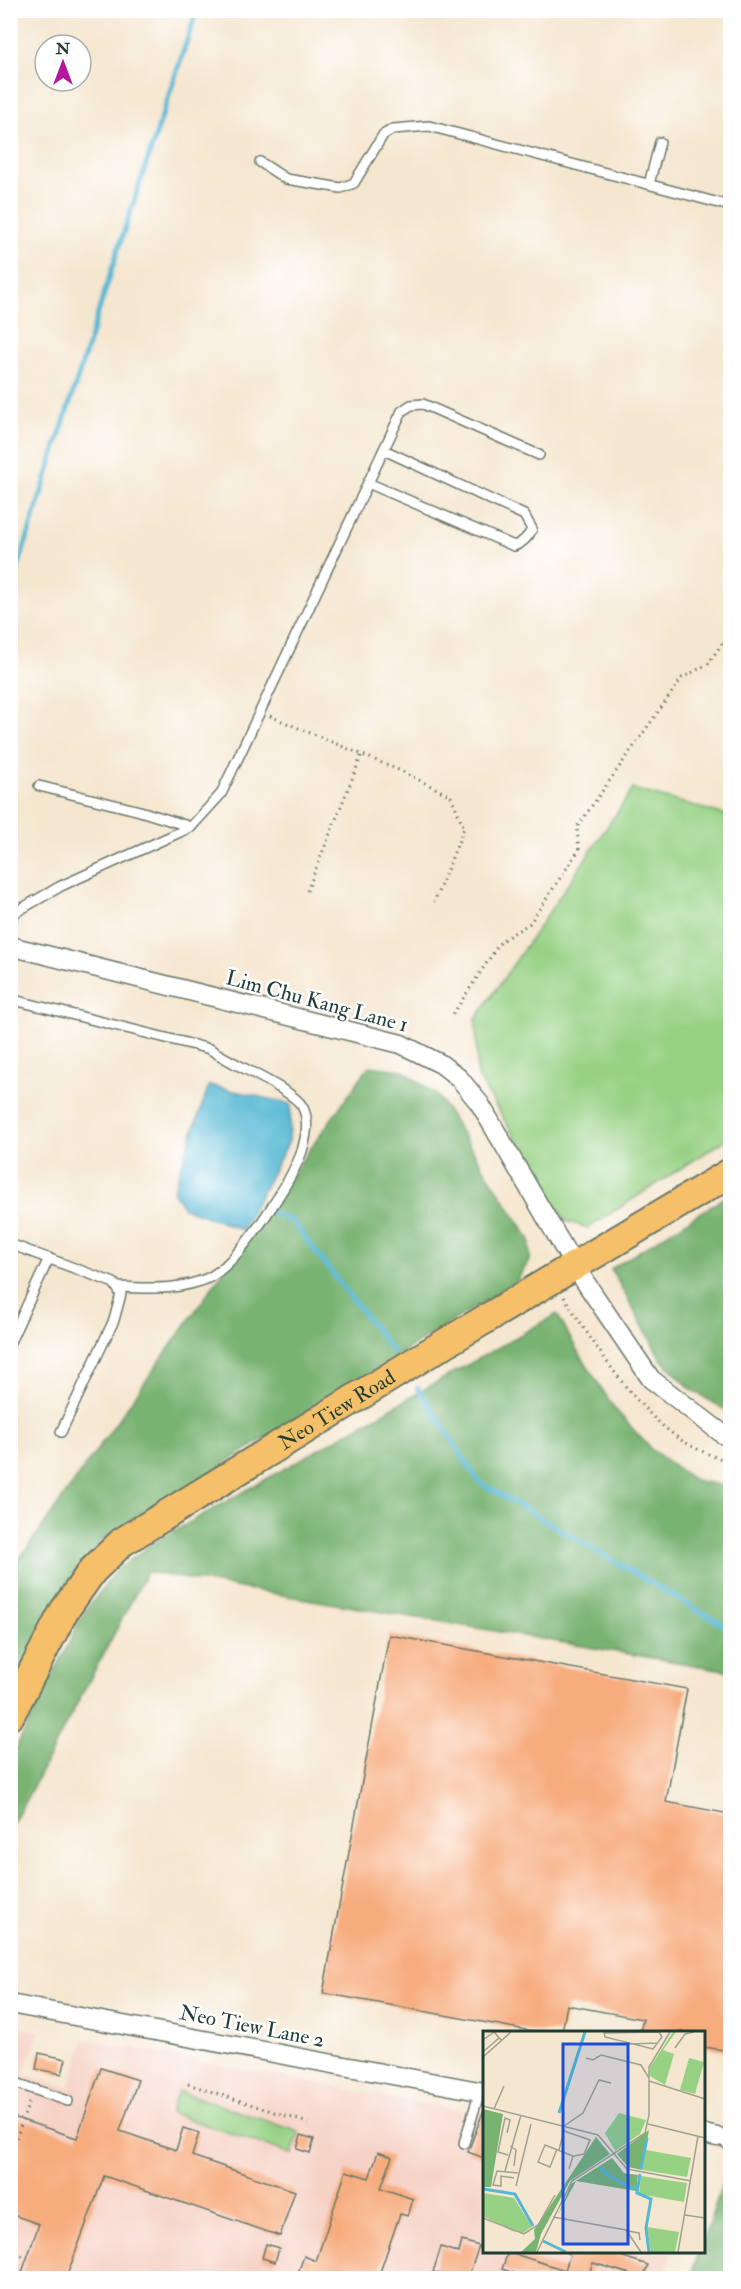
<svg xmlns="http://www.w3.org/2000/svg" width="741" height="2289" font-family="'IM FELL Double Pica',serif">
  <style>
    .built { fill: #f6d2c5 }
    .green { fill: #97d184; stroke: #5b875c; stroke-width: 1.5 }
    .forest { fill: #79b372; stroke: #4c7853; stroke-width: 1.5 }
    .water { fill: #55b7d4; stroke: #3a7a84; stroke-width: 1.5 }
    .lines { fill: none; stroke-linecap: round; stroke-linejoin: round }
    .stream { stroke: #55b7d4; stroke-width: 5 }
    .building { fill: #f7ac7e }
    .service-casing { stroke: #6a786a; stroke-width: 12 }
    .minor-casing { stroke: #6a786a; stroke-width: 21 }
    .primary-casing { stroke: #6a786a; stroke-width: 32 }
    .path { stroke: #6a786a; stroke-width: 3; stroke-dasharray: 1.5 4.5; stroke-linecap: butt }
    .service { stroke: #fff; stroke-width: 9 }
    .minor { stroke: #fff; stroke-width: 18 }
    .primary { stroke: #f6c06b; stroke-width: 28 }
    .labels { text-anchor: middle; stroke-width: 5; stroke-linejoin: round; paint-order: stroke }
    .street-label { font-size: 21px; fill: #1f3d34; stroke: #fff }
    .inset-river { fill: none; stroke: #55b7d4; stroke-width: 3 }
    .inset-road { fill: none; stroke: #9fa291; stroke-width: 1.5 }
    .view { fill: #1d4ed8; fill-opacity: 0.15; stroke: #1d4ed8; stroke-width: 3 }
    .inset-edge { fill: none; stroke: #1f3d34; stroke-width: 3 }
  </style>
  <rect width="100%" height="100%" fill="#fff"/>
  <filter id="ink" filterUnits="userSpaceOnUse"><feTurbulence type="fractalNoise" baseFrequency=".0167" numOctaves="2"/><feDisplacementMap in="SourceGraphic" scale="12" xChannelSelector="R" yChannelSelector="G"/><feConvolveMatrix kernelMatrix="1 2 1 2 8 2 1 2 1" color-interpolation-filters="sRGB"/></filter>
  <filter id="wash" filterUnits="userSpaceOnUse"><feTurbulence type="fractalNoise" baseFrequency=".008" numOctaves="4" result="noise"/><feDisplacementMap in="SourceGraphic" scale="24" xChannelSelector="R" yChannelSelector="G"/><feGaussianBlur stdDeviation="1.35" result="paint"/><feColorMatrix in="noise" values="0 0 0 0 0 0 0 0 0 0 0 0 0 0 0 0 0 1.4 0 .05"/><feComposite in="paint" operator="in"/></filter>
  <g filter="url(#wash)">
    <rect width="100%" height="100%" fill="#f5e6cf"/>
    <!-- built -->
    <polygon class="built" points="10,2026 40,2031 24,2074 70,2088 84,2039 484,2115 484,2252 672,2252 663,2278 11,2278"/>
    <!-- green -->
    <g class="green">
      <polygon points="633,789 730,816 730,1137 588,1228 566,1221 477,1075 476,1019"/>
      <polygon points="178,2091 299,2132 292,2154 170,2113"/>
    </g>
    <!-- forest -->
    <g class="forest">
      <polygon points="369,1066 402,1070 438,1096 530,1240 530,1259 517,1281 102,1540 78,1569 11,1690 11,1575 21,1557"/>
      <polygon points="730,1194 730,1413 692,1390 661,1359 611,1269"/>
      <polygon points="557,1314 577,1350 614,1408 651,1449 694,1480 730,1487 730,1671 147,1572 11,1828 11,1758 84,1613 115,1572 148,1546"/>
      <polygon points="723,2181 730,2192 730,2278 690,2278 699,2252 704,2252 704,2239"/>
    </g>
    <!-- water -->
    <polygon class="water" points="209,1085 291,1104 289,1141 242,1230 184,1208 173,1191"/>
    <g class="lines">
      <!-- stream -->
      <g class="stream">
        <polyline points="10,593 116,256 197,10"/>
        <polyline points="270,1212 292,1221 393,1352"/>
        <polyline points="418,1388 479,1482 730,1629"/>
      </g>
    </g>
    <g id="blocks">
      <!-- building -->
      <g class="building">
        <polygon points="389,1635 687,1689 666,1802 730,1814 730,2051 704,2047 704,2032 640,2032 643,2019 567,2005 562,2032 537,2032 323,1993"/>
        <polygon points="39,2053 66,2059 62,2074 36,2069"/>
        <polygon points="101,2068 138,2080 120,2131 176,2150 183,2128 199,2133 192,2156 295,2191 280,2236 104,2176 66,2278 20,2278 39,2224 10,2214 10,2116 77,2138"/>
        <polygon points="483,2112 484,2112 484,2158 468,2152"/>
        <polygon points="301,2135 314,2139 310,2153 297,2149"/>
        <polygon points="378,2152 392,2157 381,2188 413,2199 408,2216 400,2214 378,2278 296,2278 304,2256 316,2261 346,2171 369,2178"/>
        <polygon points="462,2241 479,2246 468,2278 453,2278 433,2272 441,2247 459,2253"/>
        <polygon points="266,2244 279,2248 275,2262 262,2258"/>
        <polygon points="508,2252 565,2270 570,2255 566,2252 608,2252 648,2265 643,2278 593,2263 587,2278 529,2278 502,2269"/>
      </g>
    </g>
  </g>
  <g filter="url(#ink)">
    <use href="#blocks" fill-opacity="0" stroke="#6a786a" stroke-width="1.5"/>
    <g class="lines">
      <!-- service casing -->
      <g class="service-casing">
        <g id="service">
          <polyline points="260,162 286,179 341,188 354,183 383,135 393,129 429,126 730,206"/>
          <polyline points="649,184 660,142"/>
          <path d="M368 483 514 546C523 543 528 538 532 529L524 515 384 450"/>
          <polyline points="39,786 140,811 191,827"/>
          <polyline points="10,923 14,913 61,886 191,827 221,794 402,411 411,405 423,404 539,455"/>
          <polyline points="10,976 16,947"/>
          <path d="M10 999 210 1049C231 1064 292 1089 302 1106 310 1120 306 1137 302 1151 292 1182 237 1265 208 1278 179 1291 149 1288 118 1287"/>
          <polyline points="10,1244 114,1283 121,1294 114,1320 61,1432"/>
          <polyline points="10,1342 49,1258"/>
          <polyline points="10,2081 68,2101"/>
          <polyline points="717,2137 730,2146"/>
          <polyline points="464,2143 480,2091"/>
        </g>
      </g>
      <!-- minor casing -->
      <g class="minor-casing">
        <g id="minor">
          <polyline points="10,946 401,1044 441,1064 459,1078 480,1104 575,1267 651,1379 724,1435 730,1436"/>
          <polyline points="10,2004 484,2092"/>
          <polyline points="704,2134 717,2137"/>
        </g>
      </g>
      <!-- primary casing -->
      <g class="primary-casing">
        <g id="primary">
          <path id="s1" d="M10 1715 64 1611 92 1571 122 1542 432 1351 730 1173"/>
        </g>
      </g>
      <!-- path -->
      <g class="path">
        <polyline points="270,716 401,771 451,796 464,828 434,902"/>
        <polyline points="307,891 362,754"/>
        <polyline points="453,1014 501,941 530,923 579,850 577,827 682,678 708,664 730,632"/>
        <path d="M564 1297C593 1342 627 1397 669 1431 687 1446 709 1455 730 1462"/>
        <polyline points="188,2084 308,2123"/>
        <polyline points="10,2155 30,2100"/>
        <polyline points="10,2252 26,2257"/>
      </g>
      <!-- service -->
      <use href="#service" class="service"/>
      <!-- minor -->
      <use href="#minor" class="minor"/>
      <!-- primary -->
      <use href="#primary" class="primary"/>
    </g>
  </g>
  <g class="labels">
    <!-- street labels -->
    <g class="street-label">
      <text transform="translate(317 1001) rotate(15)" y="7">Lim Chu Kang Lane 1</text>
      <text dy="7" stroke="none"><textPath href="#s1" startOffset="460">Neo Tiew Road</textPath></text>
      <text transform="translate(252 2026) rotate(11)" y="7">Neo Tiew Lane 2</text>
    </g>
  </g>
  <!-- overview -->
  <g transform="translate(483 2031)">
    <rect width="222" height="222" fill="#f5e6cf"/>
    <path d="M190 1H193L180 19 191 23 182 54 167 45V36ZM206 27 221 31 212 63 197 59ZM136 82 163 89 157 103 132 120 122 102ZM163 119 208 127 204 146 159 139ZM158 145 204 152 201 171 156 163ZM0 162 31 167 49 196 40 202 29 200 0 185ZM164 196 196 201 192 221H168Z" fill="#97d184"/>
    <path d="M0 78 20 83 8 156H0ZM166 99 159 139 145 136 134 123ZM113 106 127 123 87 150 58 203 53 221H38L52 208 51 199ZM129 127 141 142 155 144 153 160 93 150 75 184 88 153Z" fill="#79b372"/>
    <path class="inset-river" d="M76 82 102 1M117 135 122 142 148 157 155 155M158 138 164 107M157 143 154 162 168 168 163 197 166 221M0 158 32 163 50 195M60 210 83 221"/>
    <path class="inset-road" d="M121 1 122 6 170 18 179 6 176 1M121 2 176 1M0 9 11 1 19 10M146 13 175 12M192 17 202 3 211 1M1 20 16 7M0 26 28 1M103 27 110 29 118 24 158 34 166 47M166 50 222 68M0 75 115 104 144 138 208 150M11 78 21 55M165 93 222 107M81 95 100 82 116 49 128 52M81 100 107 109 101 123 91 125M24 102 27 89 22 87 15 121 25 124M27 115 33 119 31 135M74 118 67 136 55 131 62 114 90 125 86 138M76 119 81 99M22 140 38 84M31 147 18 145V155L10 154 14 140 35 142M33 155 48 93M202 184 222 187M70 186 143 199 158 221M0 187 41 203 55 194 72 164M145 200 156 202 157 209M54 221 89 150 162 102 166 84V36L187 1M195 221 215 105"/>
    <path class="view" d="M80 13H145V213H80Z"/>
    <rect width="222" height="222" class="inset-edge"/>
  </g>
  <!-- margin -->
  <rect width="741" height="2289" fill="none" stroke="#fff" stroke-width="36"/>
  <!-- north arrow -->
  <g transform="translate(63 63)"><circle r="28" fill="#ffffff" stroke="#a5b1ae" stroke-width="1.5"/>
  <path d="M0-4.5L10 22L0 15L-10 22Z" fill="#b5179e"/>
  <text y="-9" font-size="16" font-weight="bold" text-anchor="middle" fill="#1f3d34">N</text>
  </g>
</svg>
